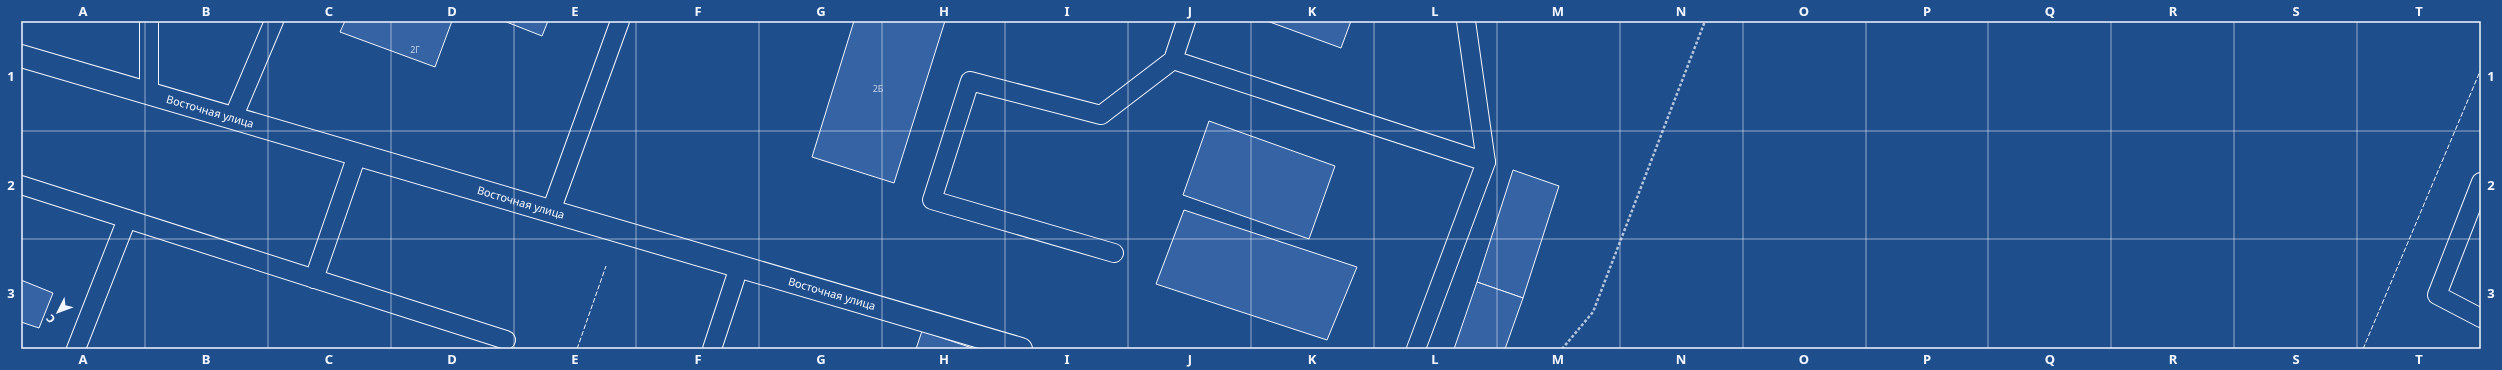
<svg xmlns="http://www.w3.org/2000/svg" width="2502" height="370" font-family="'Noto Sans',sans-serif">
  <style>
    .building { fill: #3563a3; stroke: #f2f6ff }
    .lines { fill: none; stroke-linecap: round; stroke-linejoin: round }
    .service-casing { stroke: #f2f6ff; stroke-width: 20 }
    .tertiary-casing { stroke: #f2f6ff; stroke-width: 24 }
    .path { stroke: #b3c4dc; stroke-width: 2.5; stroke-dasharray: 3 2; stroke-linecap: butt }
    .service { stroke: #1f4e8c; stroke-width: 18 }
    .tertiary { stroke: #1f4e8c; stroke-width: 22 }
    .fence { stroke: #f2f6ff; stroke-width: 1; stroke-dasharray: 5 2; stroke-linecap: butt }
    .grid { fill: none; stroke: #f2f6ff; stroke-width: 1; stroke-opacity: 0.55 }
    .labels { text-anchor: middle; stroke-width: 3; stroke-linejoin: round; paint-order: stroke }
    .number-label { font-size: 9px; fill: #c3d1e8 }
    .street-label { font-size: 11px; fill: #f2f6ff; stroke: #1f4e8c }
    .neatline { fill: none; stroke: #f2f6ff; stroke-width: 1.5 }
    .grid-label { font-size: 13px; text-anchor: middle; font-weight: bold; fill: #f2f6ff }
  </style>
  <rect width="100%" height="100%" fill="#1f4e8c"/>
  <!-- building -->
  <g class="building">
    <polygon points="345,21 452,21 435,67 340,32"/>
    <polygon points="504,21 548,21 542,36"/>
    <polygon points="854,21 945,21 894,183 812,157"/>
    <polygon points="1267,21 1351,21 1341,48"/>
    <polygon points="1209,121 1335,166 1309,239 1183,195"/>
    <polygon points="1513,170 1559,186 1523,298 1477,282"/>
    <polygon points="1184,210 1357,267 1327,340 1156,284"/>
    <polygon points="21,280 53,293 39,328 21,322"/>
    <polygon points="1477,282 1523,298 1505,349 1454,349"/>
    <polygon points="922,331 975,349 916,349"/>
  </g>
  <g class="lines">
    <!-- service casing -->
    <g class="service-casing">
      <g id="service">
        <polyline points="149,21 149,94"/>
        <polyline points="1173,60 1486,162"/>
        <polyline points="233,118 274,21"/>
        <polyline points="2481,182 2437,295 2481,318"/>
        <polyline points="21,185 506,340"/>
        <polyline points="551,211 620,21"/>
        <polyline points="1114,253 932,200 970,81 1101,115 1173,60 1186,21"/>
        <polyline points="314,279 357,155"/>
        <polyline points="76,349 127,219"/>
        <polyline points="712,349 739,267"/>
        <polyline points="1416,349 1486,162 1466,21"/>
      </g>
    </g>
    <!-- tertiary casing -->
    <g class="tertiary-casing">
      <g id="tertiary">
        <path id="s1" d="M21 56 1021 349"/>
      </g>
    </g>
    <!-- path -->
    <polyline class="path" points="1562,349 1593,312 1705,21"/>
    <!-- service -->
    <use href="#service" class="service"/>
    <!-- tertiary -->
    <use href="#tertiary" class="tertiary"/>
    <!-- fence -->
    <g class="fence">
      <polyline points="577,349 606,266"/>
      <polyline points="2363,349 2481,69"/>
    </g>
  </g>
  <!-- grid -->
  <path class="grid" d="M145 21V349M268 21V349M391 21V349M514 21V349M636 21V349M759 21V349M882 21V349M1005 21V349M1128 21V349M1251 21V349M1374 21V349M1497 21V349M1620 21V349M1743 21V349M1866 21V349M1988 21V349M2111 21V349M2234 21V349M2357 21V349M21 131H2481M21 239H2481"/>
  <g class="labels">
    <!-- number labels -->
    <g class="number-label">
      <text x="415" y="53">2Г</text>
      <text x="878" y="92">2Б</text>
    </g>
    <!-- street labels -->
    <g class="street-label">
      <text dy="4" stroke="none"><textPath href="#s1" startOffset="197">Восточная улица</textPath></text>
      <text dy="4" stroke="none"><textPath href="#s1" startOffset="521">Восточная улица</textPath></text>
      <text dy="4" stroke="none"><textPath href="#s1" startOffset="845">Восточная улица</textPath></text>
    </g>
  </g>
  <!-- border -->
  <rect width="2502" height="370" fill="none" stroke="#1f4e8c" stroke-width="44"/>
  <!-- north arrow -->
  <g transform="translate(58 312) rotate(228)" stroke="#1f4e8c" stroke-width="3" paint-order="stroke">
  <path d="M0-3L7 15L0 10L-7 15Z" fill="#f2f6ff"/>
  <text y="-6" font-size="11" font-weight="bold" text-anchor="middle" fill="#f2f6ff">С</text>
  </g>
  <rect x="22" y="22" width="2458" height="326" class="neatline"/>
  <g class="grid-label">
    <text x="83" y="16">A</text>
    <text x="206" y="16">B</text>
    <text x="329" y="16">C</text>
    <text x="452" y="16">D</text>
    <text x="575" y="16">E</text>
    <text x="698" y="16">F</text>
    <text x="821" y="16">G</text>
    <text x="944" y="16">H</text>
    <text x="1067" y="16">I</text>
    <text x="1190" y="16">J</text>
    <text x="1312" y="16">K</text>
    <text x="1435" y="16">L</text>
    <text x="1558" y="16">M</text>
    <text x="1681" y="16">N</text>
    <text x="1804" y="16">O</text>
    <text x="1927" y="16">P</text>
    <text x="2050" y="16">Q</text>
    <text x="2173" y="16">R</text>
    <text x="2296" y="16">S</text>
    <text x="2419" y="16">T</text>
    <text x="11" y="81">1</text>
    <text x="2491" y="81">1</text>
    <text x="11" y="190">2</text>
    <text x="2491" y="190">2</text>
    <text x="11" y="298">3</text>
    <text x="2491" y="298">3</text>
    <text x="83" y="364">A</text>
    <text x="206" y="364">B</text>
    <text x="329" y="364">C</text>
    <text x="452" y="364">D</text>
    <text x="575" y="364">E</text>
    <text x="698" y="364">F</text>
    <text x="821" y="364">G</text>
    <text x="944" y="364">H</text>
    <text x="1067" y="364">I</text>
    <text x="1190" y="364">J</text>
    <text x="1312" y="364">K</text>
    <text x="1435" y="364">L</text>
    <text x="1558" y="364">M</text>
    <text x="1681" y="364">N</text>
    <text x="1804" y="364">O</text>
    <text x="1927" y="364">P</text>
    <text x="2050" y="364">Q</text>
    <text x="2173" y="364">R</text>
    <text x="2296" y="364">S</text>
    <text x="2419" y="364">T</text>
  </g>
</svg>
